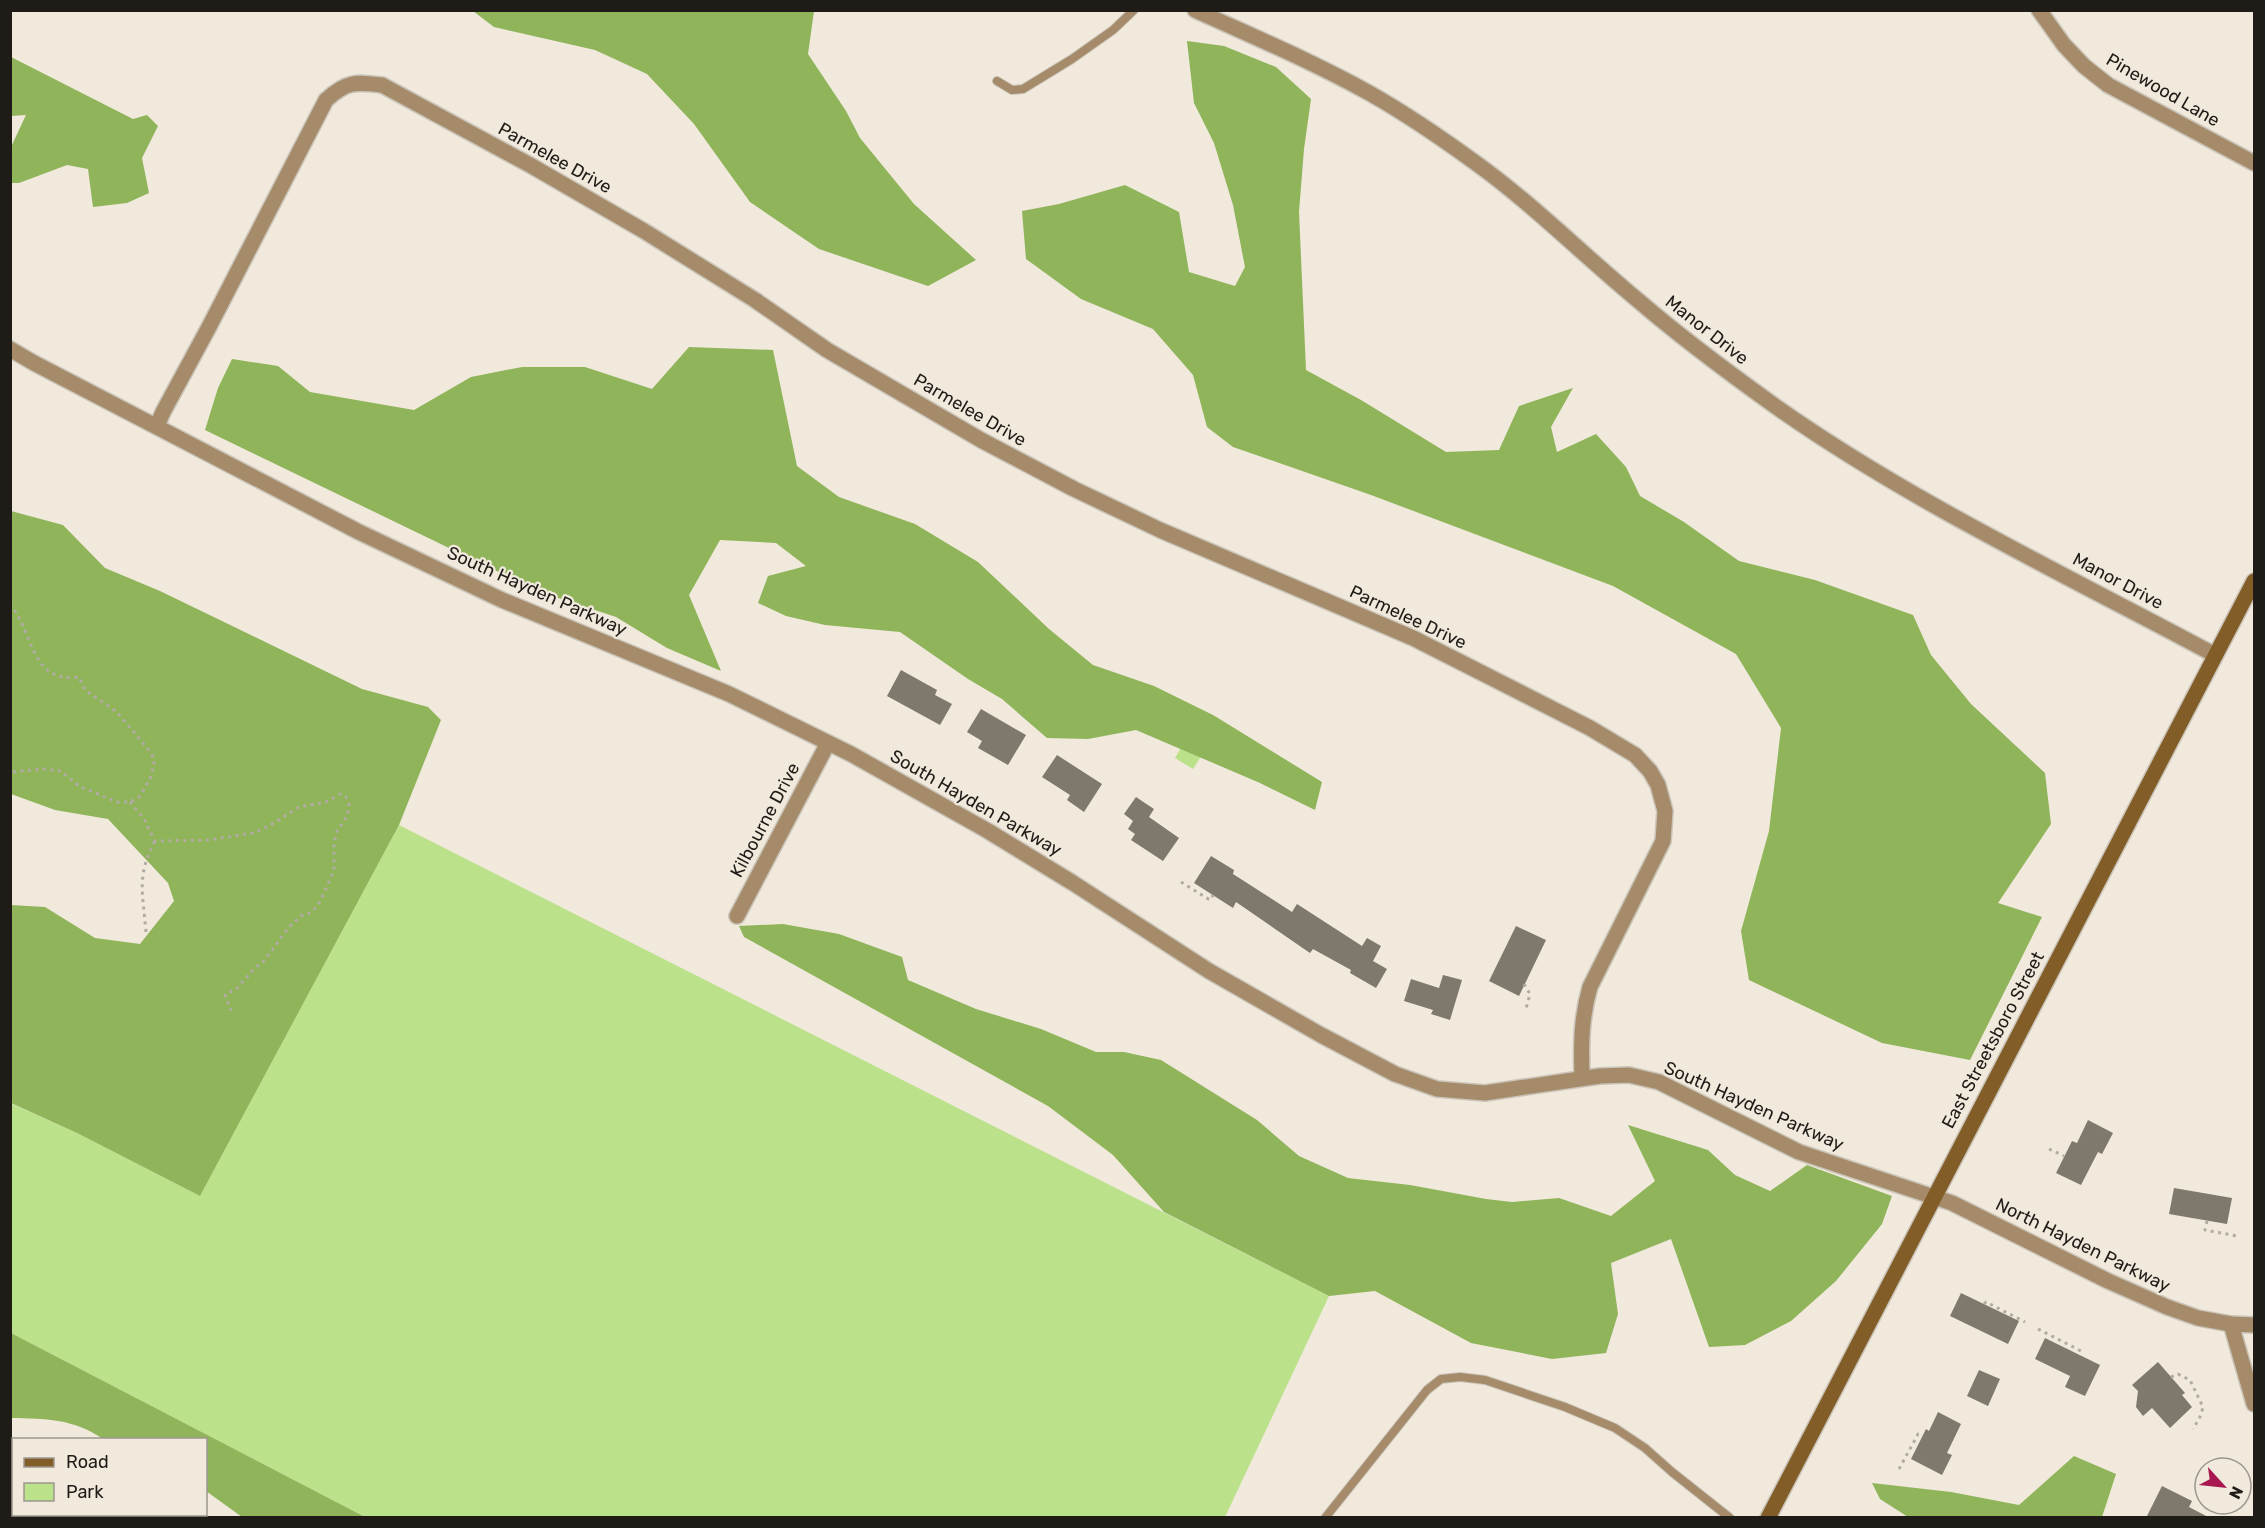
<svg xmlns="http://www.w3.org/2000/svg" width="2265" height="1528" font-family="Rubik,sans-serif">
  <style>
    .green { fill: #bce18b }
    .forest { fill: #8fb45a }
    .building { fill: #7e786d }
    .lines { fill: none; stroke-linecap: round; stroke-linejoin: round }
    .service-casing { stroke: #cac4b9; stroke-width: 10 }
    .minor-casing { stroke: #cac4b9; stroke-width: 18 }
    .secondary-casing { stroke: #cac4b9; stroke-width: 18 }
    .path { stroke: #b1aba1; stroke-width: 3; stroke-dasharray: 3 4.5; stroke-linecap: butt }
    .service { stroke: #a58b69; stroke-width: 8 }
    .minor { stroke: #a58b69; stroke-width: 15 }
    .secondary { stroke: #825d27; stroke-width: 15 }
    .labels { text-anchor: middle; stroke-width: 4.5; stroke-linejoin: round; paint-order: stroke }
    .street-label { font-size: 18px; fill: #1f1c18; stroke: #f0e9dc }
  </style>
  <rect width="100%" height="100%" fill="#f0e9dc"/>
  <!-- green -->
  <g class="green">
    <polygon points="1186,739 1205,750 1193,769 1175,758"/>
    <polygon points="399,825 1329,1296 1225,1517 365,1517 11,1333 10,1103 77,1133 200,1196"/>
  </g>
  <!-- forest -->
  <g class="forest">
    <polygon points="473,11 814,11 808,54 846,111 860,138 914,204 976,260 928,286 819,249 750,202 694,124 647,74 595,50 494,27"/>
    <polygon points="1187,41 1224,46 1276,67 1311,99 1304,149 1299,212 1306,370 1361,400 1446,452 1499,450 1519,406 1573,388 1551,427 1557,452 1596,434 1626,467 1640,496 1684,522 1739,561 1815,580 1913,615 1931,655 1971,704 2045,773 2051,824 1998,903 2042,917 1970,1060 1882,1043 1749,980 1741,931 1769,831 1781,728 1736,654 1613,586 1371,495 1233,447 1207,427 1193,375 1153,329 1081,299 1026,259 1022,211 1059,204 1125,185 1179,212 1189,272 1235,286 1245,267 1233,205 1214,143 1194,103"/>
    <polygon points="11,57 133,119 147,115 158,126 142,158 149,193 127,203 93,207 88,169 67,165 19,183 11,183 11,147 26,115 11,116"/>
    <polygon points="689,347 773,350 797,466 839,497 915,524 978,562 1049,629 1093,665 1154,686 1213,715 1322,782 1315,810 1260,783 1136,730 1088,739 1047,738 1002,699 968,679 900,632 825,625 786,616 758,603 768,576 806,566 776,543 720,540 689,595 721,671 667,648 616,617 540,592 205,430 218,388 232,359 278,366 310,392 414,410 471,377 522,367 585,367 652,389"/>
    <polygon points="11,511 63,525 105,568 160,591 362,689 428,707 441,720 399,825 200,1196 77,1133 11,1103 11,905 45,907 95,938 140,944 174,901 168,883 108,819 55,810 11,794"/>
    <polygon points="783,924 839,934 902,957 908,980 976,1009 1041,1029 1096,1052 1124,1052 1161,1060 1257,1120 1299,1156 1348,1178 1410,1185 1486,1199 1512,1202 1559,1198 1611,1216 1655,1181 1628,1125 1708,1150 1735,1175 1770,1191 1807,1165 1892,1196 1882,1224 1836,1281 1791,1321 1745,1345 1709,1347 1671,1239 1611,1263 1618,1314 1606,1353 1552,1359 1471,1343 1375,1291 1329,1296 1164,1212 1113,1155 1048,1106 744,937 739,926"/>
    <path d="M10 1333H11L365 1517H242L206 1491V1440L103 1439C72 1418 46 1419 11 1418Z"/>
    <polygon points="2074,1456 2116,1474 2102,1517 1908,1517 1880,1499 1872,1483 1951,1492 2019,1505"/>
  </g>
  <!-- building -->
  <g class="building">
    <polygon points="901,670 937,690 935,695 952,704 940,725 887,696"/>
    <polygon points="981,709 1026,735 1008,765 978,748 982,741 967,732"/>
    <polygon points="1057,755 1102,784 1084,812 1067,800 1070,795 1042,777"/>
    <polygon points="1136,797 1154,809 1149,817 1179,838 1163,861 1131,840 1135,834 1128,829 1133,821 1124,814"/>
    <polygon points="1211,856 1234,870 1233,874 1292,912 1297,904 1362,946 1367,938 1381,946 1373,961 1387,969 1376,988 1350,973 1351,970 1313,949 1310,953 1236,902 1233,908 1194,883"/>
    <polygon points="1516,926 1546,940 1519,996 1489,981"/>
    <polygon points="1443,975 1462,980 1450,1020 1431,1014 1433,1010 1404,1001 1411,979 1439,988"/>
    <polygon points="2088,1120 2113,1133 2102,1154 2098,1152 2081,1185 2056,1173 2072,1141 2077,1143"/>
    <polygon points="2174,1188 2232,1198 2227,1224 2169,1214"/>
    <polygon points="1961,1293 2019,1321 2008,1344 1950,1316"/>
    <polygon points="2045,1338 2100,1365 2085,1396 2065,1387 2070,1376 2035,1359"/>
    <polygon points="2158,1362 2185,1393 2182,1395 2192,1407 2170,1428 2152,1408 2143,1416 2136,1407 2138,1391 2132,1385"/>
    <polygon points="1979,1370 2000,1379 1988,1406 1967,1396"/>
    <polygon points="1938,1412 1961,1424 1947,1453 1952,1455 1942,1475 1911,1459 1926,1429 1929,1431"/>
    <polygon points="2162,1486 2192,1501 2189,1507 2210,1518 2146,1518"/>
  </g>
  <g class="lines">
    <!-- service casing -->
    <g class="service-casing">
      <g id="service">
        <polyline points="997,81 1012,90 1023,89 1072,59 1113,30 1134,10"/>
        <polyline points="1325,1518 1427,1390 1441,1379 1460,1377 1485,1380 1565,1407 1615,1428 1645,1448 1672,1472 1730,1518"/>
      </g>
    </g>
    <!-- minor casing -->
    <g class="minor-casing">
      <g id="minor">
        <path d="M1195 10C1254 37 1314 62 1371 94 1406 114 1440 137 1473 161 1532 203 1583 255 1640 302 1683 339 1729 373 1775 406 1911 502 2068 576 2215 655"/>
        <polyline points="2039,10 2064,45 2084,66 2108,85 2254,163"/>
        <polyline points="10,349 34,363 359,532 502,600 729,694 851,754 988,831 1073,883 1209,971 1321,1035 1395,1074 1437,1089 1485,1093 1600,1076 1629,1075 1659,1082 1799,1152 1952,1203 2108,1281 2167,1307 2198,1318 2231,1324 2254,1325"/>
        <path d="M157 426 163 412 209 327 326 100C347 81 355 82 382 85L530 165 644 231 755 300 827 350 981 440 1074 489 1160 530 1413 638 1590 728 1635 755 1650 771 1658 785 1665 811 1663 841 1590 987C1581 1018 1581 1045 1582 1077"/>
        <polyline points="737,916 828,743"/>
        <polyline points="2231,1324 2254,1404"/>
      </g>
    </g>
    <!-- secondary casing -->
    <g class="secondary-casing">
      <polyline id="secondary" points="1768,1518 2254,581"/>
    </g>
    <!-- path -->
    <g class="path">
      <path d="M10 604C34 632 30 684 79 677L85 690 117 712 152 754 154 764 150 779 139 797 130 802H117L79 786 61 771 45 769 10 772"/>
      <polyline points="130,802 144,819 155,841 208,840 253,833 269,826 299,807 326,802 340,794 346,797 349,804 347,816 336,833 334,845 334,870 321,900 312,912 301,916 289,927 265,960 255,968 237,988 225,995 231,1011"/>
      <polyline points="1181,882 1210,900 1213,895"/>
      <path d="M146 932C143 894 136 876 155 841"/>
      <polyline points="1524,984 1530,994 1526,1009"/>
      <polyline points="2049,1149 2064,1156"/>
      <polyline points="2207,1221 2205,1230 2237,1236"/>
      <polyline points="1984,1304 1986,1302 2025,1322"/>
      <polyline points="2038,1329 2081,1351 2079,1355"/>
      <polyline points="2171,1377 2178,1374 2190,1380 2203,1407 2201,1415 2193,1429"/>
      <polyline points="1899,1469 1916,1438 1918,1434 1923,1434"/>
    </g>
    <!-- service -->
    <use href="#service" class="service"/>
    <!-- minor -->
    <use href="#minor" class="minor"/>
    <!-- secondary -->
    <use href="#secondary" class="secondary"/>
  </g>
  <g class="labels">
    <!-- street labels -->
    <g class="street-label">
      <text transform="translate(2163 90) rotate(30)" y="6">Pinewood Lane</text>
      <text transform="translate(555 158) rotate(29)" y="6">Parmelee Drive</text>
      <text transform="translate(1707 330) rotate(38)" y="6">Manor Drive</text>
      <text transform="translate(970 410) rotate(30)" y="6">Parmelee Drive</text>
      <text transform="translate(2118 581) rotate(28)" y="6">Manor Drive</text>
      <text transform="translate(537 591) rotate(24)" y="6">South Hayden Parkway</text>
      <text transform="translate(1408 617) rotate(25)" y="6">Parmelee Drive</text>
      <text transform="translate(976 803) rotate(30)" y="6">South Hayden Parkway</text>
      <text transform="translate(765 820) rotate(-62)" y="6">Kilbourne Drive</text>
      <text transform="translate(1993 1040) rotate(-62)" y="6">East Streetsboro Street</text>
      <text transform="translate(1754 1106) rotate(24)" y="6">South Hayden Parkway</text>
      <text transform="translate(2083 1245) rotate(26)" y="6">North Hayden Parkway</text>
    </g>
  </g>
  <!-- border -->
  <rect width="2265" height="1528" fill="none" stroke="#1f1c18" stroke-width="24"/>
  <!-- legend -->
  <rect x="12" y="1438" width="195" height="78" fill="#f0e9dc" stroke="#9c978e" stroke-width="1.5"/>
  <rect x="24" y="1458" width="30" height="9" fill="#825d27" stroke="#9c978e" stroke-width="1.5"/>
  <text x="66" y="1468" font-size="18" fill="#1f1c18">Road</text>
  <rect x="24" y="1483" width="30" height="18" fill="#bce18b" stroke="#9c978e" stroke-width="1.5"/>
  <text x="66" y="1498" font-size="18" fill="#1f1c18">Park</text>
  <!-- north arrow -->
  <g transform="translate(2223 1486) rotate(117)"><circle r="28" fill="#f0e9dc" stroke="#9c978e" stroke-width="1.5"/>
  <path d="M0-4.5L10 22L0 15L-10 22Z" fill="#a91751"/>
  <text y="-9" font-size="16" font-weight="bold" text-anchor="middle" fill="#1f1c18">N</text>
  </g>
</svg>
